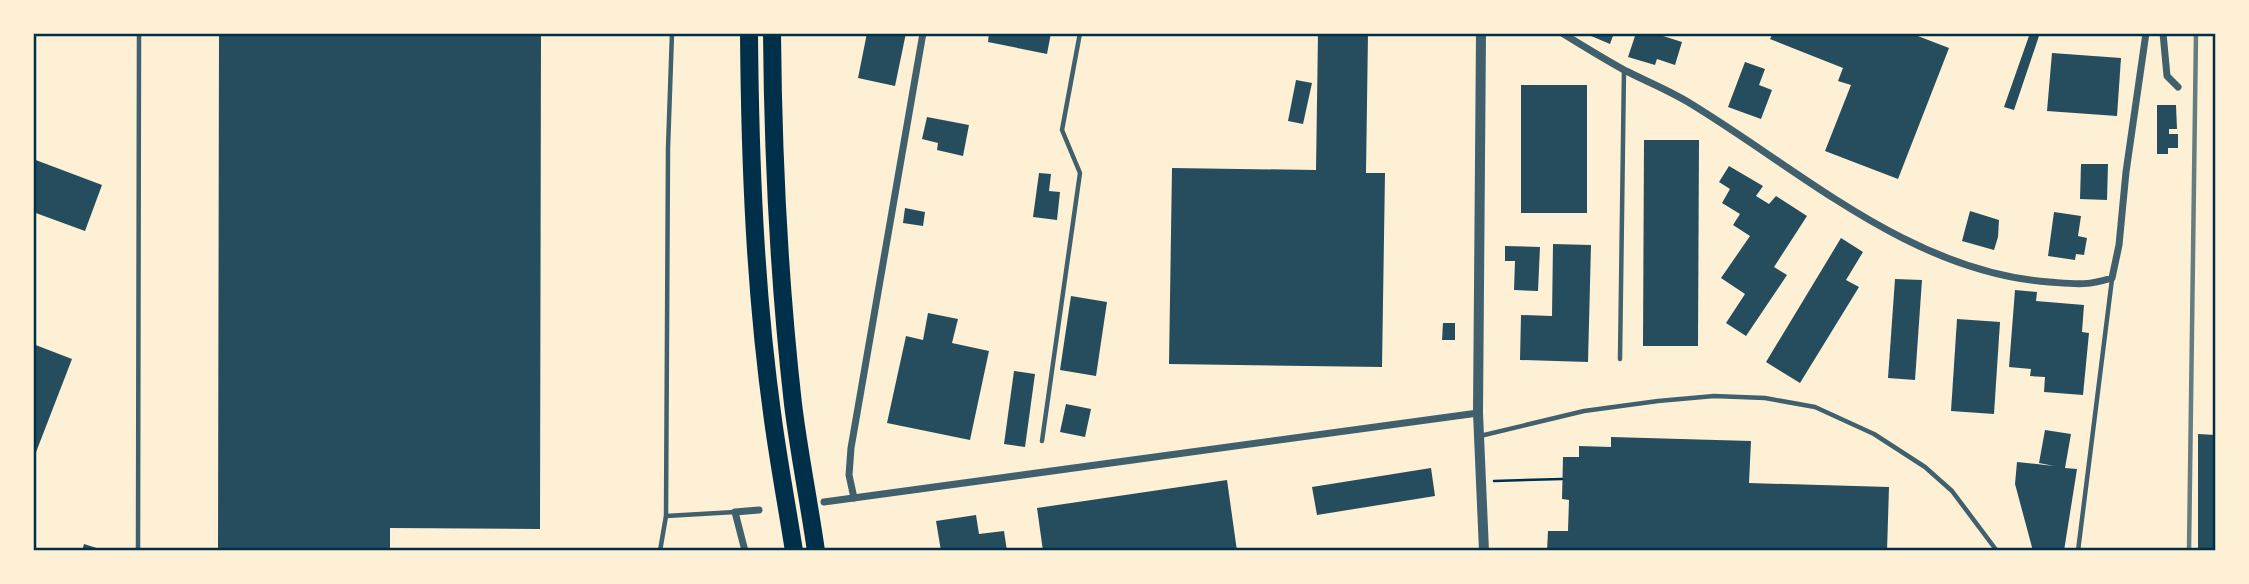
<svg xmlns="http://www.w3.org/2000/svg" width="2249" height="584" font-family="Literata,serif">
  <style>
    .building { fill: #264d5e }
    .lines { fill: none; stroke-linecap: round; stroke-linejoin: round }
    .path { stroke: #003049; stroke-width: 2.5 }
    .service { stroke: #3f606c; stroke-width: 4.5 }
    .minor { stroke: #3f606c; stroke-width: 7 }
    .tertiary { stroke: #3f606c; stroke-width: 10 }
    .motorway { stroke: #003049; stroke-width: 18 }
    .rail { stroke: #657d81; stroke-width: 4.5 }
    .neatline { fill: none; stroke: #003049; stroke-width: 2.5 }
  </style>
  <rect width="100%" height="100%" fill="#fdf0d5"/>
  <!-- building -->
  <g class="building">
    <polygon points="219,33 541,33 540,529 390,528 390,551 218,551"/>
    <polygon points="867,33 906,33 895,86 858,78"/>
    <polygon points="989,33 1051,33 1047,54 988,42"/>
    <polygon points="1318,33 1368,33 1366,173 1385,173 1382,367 1169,364 1172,168 1316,170"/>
    <polygon points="1584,33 1614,33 1610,44"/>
    <polygon points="1636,33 1664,33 1663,36 1682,42 1675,65 1657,59 1655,65 1628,57"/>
    <polygon points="1773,33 1910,33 1949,48 1898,179 1825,151 1851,85 1838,81 1843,68 1770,39"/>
    <polygon points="2030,33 2040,33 2014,110 2004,107"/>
    <polygon points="2052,53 2121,58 2117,116 2047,111"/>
    <polygon points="1745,62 1765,69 1759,85 1772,90 1761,119 1728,107"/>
    <polygon points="1296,80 1312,83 1303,124 1288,121"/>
    <rect x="1521" y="85" width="66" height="128"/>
    <polygon points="2157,105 2176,105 2177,129 2169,129 2169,134 2178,134 2178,148 2168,148 2168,154 2157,154"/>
    <polygon points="927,117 969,125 963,156 937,150 938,143 922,139"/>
    <polygon points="1644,140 1699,140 1698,346 1643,346"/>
    <polygon points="33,159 102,185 85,231 33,212"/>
    <polygon points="2081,164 2108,164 2107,200 2080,199"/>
    <polygon points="1729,166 1763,186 1756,196 1769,204 1776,196 1807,216 1774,267 1787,275 1746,336 1726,323 1745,294 1721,278 1750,236 1733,225 1740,214 1722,203 1730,189 1719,182"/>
    <polygon points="1039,173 1051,174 1049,191 1060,192 1057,220 1033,217"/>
    <polygon points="905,208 925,212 923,226 903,223"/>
    <polygon points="1970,211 1999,220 1998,237 1994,250 1962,241"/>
    <polygon points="2054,212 2081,216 2078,236 2087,238 2084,255 2076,254 2075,260 2048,256"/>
    <polygon points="1841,238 1863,252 1846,280 1859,287 1800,383 1766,362"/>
    <polygon points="1553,244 1591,245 1588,362 1520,360 1521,315 1552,316"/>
    <polygon points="1505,246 1540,247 1538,291 1514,290 1515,261 1505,261"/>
    <polygon points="1895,279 1922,280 1915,380 1888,378"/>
    <polygon points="2015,290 2037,292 2036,301 2084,305 2082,332 2089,333 2083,395 2044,392 2045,377 2030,376 2031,369 2009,367"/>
    <polygon points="1071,296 1107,302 1096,376 1060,370"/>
    <polygon points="928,313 958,319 952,343 989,351 970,440 887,423 906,336 923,340"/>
    <polygon points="1957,319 2000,322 1994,414 1951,411"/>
    <polygon points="1443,323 1455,323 1455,340 1442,340"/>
    <polygon points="33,344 72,359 33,460"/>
    <polygon points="1014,371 1035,374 1025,447 1004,444"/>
    <polygon points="1066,404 1091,409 1085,437 1060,432"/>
    <polygon points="2045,430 2071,434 2065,468 2077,469 2064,551 2033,551 2015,484 2017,462 2054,466 2039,463"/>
    <polygon points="2198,434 2216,435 2216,551 2198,551"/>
    <polygon points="1611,437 1751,441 1749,483 1889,487 1887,551 1547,551 1548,531 1568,531 1569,500 1562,499 1563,457 1579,457 1579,446 1611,447"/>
    <polygon points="1431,468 1435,496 1317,515 1312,487"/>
    <polygon points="1227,480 1237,551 1043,551 1037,508"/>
    <polygon points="976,515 979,534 1004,531 1007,551 941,551 936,521"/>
    <polygon points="84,544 103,550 103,551 82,551"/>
  </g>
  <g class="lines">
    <!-- path -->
    <polyline class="path" points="1494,481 1562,479"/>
    <!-- service -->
    <g class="service">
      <polyline points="1620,359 1624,69"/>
      <polyline points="1480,436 1584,411 1658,401 1714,396 1765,398 1815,407 1874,434 1925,467 1952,491 1997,551"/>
      <polyline points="1042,441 1080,173 1062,130 1080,33"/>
      <polyline points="666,516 735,512"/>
      <polyline points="138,551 139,33"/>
      <polyline points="660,551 666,516 668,148 672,33"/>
      <polyline points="2078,551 2112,279"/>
    </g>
    <!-- minor -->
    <g class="minor">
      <path d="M1562 33C1583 46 1604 59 1626 71 1646 81 1668 90 1688 102 1802 171 1911 272 2049 282 2076 284 2086 286 2112 278L2119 245 2126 172 2146 33"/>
      <polyline points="2163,33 2167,76 2178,87"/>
      <polyline points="854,498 849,475 851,448 923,33"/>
      <polyline points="824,502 1478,413"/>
      <polyline points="745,551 735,512 759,510"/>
    </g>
    <!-- tertiary -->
    <polyline class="tertiary" points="1481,33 1478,413 1484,551"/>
    <!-- motorway -->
    <g class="motorway">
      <path d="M749 33C750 162 755 292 773 420 779 464 787 507 794 551"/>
      <path d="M772 33C773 157 779 281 793 404 799 453 809 502 816 551"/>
    </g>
    <!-- rail -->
    <polyline class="rail" points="2189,551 2196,33"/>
  </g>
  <!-- border -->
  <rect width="2249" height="584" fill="none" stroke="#fdf0d5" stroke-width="70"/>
  <rect x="35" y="35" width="2179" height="514" class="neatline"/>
</svg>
